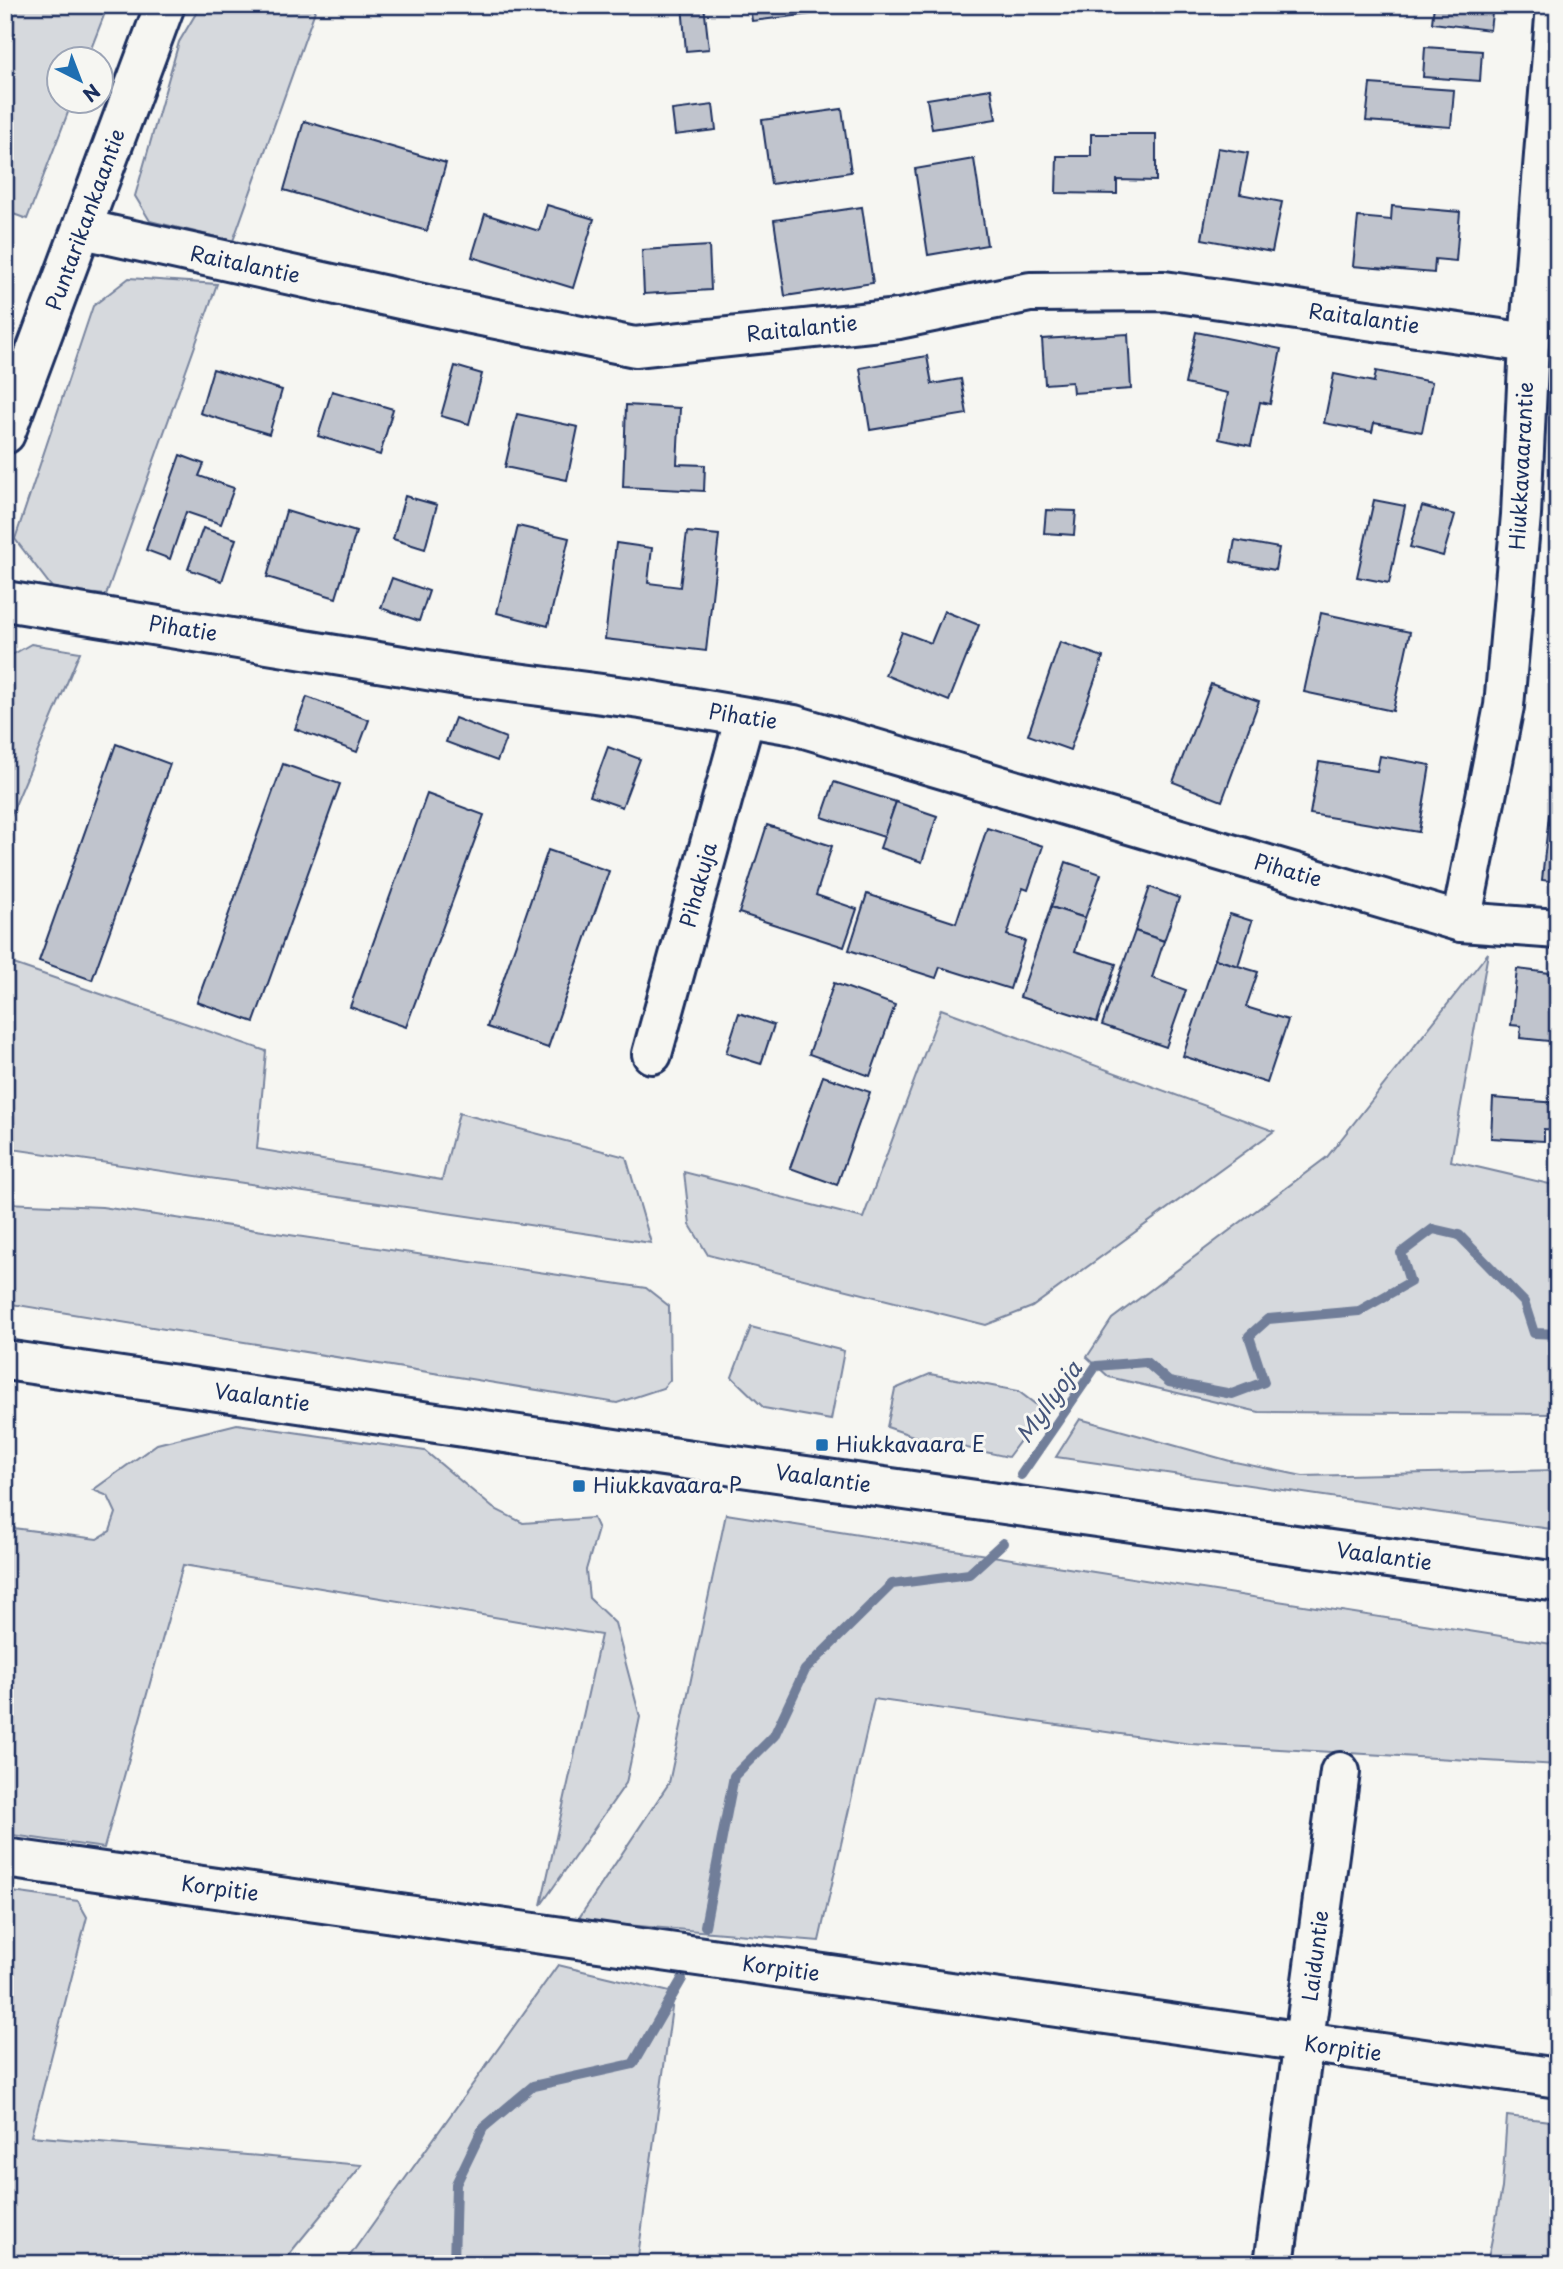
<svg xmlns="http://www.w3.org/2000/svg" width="1563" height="2269" font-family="'Playpen Sans',sans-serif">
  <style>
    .green { fill: #d6d9dd; stroke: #78849e; stroke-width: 2 }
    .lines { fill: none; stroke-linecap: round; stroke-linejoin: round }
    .stream { stroke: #717e99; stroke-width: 10 }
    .building { fill: #c0c4cd; stroke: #1b2f5e; stroke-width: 2 }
    .minor-casing { stroke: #1b2f5e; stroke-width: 44 }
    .minor { stroke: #f6f6f2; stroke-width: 38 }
    .poi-dot { fill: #1f6fb2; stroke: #f6f6f2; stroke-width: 2.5 }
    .labels { text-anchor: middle; stroke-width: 6; stroke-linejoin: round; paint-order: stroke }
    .street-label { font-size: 21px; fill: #1b2f5e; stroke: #f6f6f2 }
    .poi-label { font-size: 21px; fill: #1b2f5e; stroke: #f6f6f2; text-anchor: start }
    .water-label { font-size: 23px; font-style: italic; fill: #46567b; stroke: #f6f6f2 }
  </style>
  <rect width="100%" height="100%" fill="#f6f6f2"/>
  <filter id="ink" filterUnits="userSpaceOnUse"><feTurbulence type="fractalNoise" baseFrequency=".0143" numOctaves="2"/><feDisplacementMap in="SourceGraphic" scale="14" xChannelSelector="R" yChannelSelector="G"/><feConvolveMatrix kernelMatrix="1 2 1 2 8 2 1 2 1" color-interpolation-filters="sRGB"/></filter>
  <g filter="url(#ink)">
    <!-- green -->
    <g class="green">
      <polygon points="5,5 108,5 87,59 60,60 60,102 72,102 27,219 5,211"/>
      <polygon points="201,5 317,5 233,241 150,221 135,196 179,42"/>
      <polygon points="129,278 217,284 106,595 54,590 15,539 93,306"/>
      <polygon points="31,644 80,652 5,829 5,659"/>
      <polygon points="1488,953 1451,1161 1558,1186 1558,1414 1259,1412 1109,1377 1087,1357 1112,1319 1327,1157"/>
      <polygon points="5,961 266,1051 257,1149 442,1180 459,1113 626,1157 651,1243 5,1148"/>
      <polygon points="941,1009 1274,1131 1032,1307 986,1325 708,1255 690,1225 684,1172 863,1218"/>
      <polygon points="5,1203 102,1207 646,1288 669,1306 670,1380 663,1388 617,1403 5,1303"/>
      <polygon points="751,1327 844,1351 831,1420 764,1408 732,1377"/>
      <polygon points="930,1374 1018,1391 1043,1410 1008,1457 916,1437 887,1427 895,1389"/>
      <polygon points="1080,1419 1230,1461 1303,1476 1558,1470 1558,1530 1056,1457"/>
      <polygon points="237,1424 425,1451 493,1508 523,1523 593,1518 598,1529 586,1570 589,1598 615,1623 640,1717 626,1783 541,1905 601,1635 183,1565 104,1848 5,1834 5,1527 97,1539 110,1531 116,1513 108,1496 93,1490 157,1444"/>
      <polygon points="726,1514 1558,1645 1558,1765 1191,1744 874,1699 819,1941 577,1921 669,1783"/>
      <polygon points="5,1891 78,1901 87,1917 31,2136 362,2165 281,2264 5,2264"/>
      <polygon points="558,1965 674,1993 637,2264 344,2264"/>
      <polygon points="1507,2116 1558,2122 1558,2264 1487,2264 1502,2188"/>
    </g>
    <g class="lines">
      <!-- stream -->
      <g class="stream">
        <polyline points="1021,1475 1096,1366 1146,1362 1169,1382 1232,1394 1264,1382 1249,1336 1268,1319 1359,1311 1410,1282 1401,1253 1433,1229 1459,1235 1524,1302 1534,1333 1558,1334"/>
        <polyline points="705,1926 734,1776 774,1736 805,1670 892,1584 969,1574 1003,1543"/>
        <polyline points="454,2264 456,2184 483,2128 533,2086 633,2064 682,1979"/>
      </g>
    </g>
    <!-- building -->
    <g class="building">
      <polygon points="682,5 704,5 709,49 686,51"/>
      <polygon points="750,5 862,5 862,8 752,21"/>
      <polygon points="910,5 938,5 939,10 911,13"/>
      <polygon points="1434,5 1493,5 1490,30 1432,23"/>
      <polygon points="1425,47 1482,51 1480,81 1423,77"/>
      <polygon points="1370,84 1454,90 1451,127 1366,121"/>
      <polygon points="991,89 996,119 932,129 927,99"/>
      <polygon points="713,105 716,130 675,135 672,110"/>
      <polygon points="842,109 851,172 771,184 762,120"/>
      <polygon points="304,121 446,163 427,231 284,190"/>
      <polygon points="1091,134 1156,134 1156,181 1117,180 1117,194 1056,193 1057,156 1091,156"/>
      <polygon points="1218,148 1248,153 1240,194 1282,202 1272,252 1202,239"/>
      <polygon points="974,159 987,245 928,255 915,169"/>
      <polygon points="547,205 594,219 573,288 472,257 485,214 539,231"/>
      <polygon points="1392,206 1460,212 1456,261 1435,259 1434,273 1353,266 1358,217 1391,220"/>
      <polygon points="862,207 873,283 785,296 774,220"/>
      <polygon points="709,246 711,290 644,294 642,250"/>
      <polygon points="1196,332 1281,349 1270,404 1260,402 1251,446 1219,439 1228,393 1185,384"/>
      <polygon points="1128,334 1131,389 1073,393 1072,382 1045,384 1042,339"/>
      <polygon points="927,356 932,384 961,379 967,414 870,430 860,368"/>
      <polygon points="455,366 482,374 469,424 441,416"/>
      <polygon points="213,369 282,390 269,434 200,413"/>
      <polygon points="1376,371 1432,382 1422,432 1374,423 1372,432 1324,423 1334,374 1374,382"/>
      <polygon points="332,391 393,409 380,455 318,436"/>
      <polygon points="626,405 680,408 677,464 705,465 704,491 623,487"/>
      <polygon points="517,414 578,427 567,480 505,467"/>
      <polygon points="180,455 204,464 199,476 234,488 221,524 186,512 170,559 146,550"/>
      <polygon points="405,496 437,505 425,549 393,539"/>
      <polygon points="1374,500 1405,506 1389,583 1357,577"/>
      <polygon points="1422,506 1455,515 1443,556 1410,547"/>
      <polygon points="1046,510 1076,511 1074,535 1044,533"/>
      <polygon points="286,511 356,532 336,598 267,577"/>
      <polygon points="518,526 569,538 548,626 497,613"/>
      <polygon points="203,528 236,539 222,581 188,569"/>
      <polygon points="687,532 719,535 706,651 605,639 616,543 652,548 648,583 680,587"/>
      <polygon points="1235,540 1279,548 1275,570 1231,562"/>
      <polygon points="392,578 429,591 419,621 381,608"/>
      <polygon points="944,611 979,625 949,701 885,675 902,632 931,643"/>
      <polygon points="1321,613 1410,632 1393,711 1304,692"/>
      <polygon points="1060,642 1103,657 1070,750 1028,735"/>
      <polygon points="1211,684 1259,701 1222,801 1173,782"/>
      <polygon points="307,697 369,720 357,752 295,729"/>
      <polygon points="455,718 506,738 497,761 446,742"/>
      <polygon points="1558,736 1558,785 1551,784"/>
      <polygon points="116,744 170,764 92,980 39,961"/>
      <polygon points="608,747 640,759 622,807 590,796"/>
      <polygon points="1380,756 1430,765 1419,832 1310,814 1319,762 1377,771"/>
      <polygon points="283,764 340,784 254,1022 197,1002"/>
      <polygon points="834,782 896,802 884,837 822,817"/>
      <polygon points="427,794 484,815 406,1027 350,1007"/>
      <polygon points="896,802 937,816 922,862 880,848"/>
      <polygon points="1549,815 1558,816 1558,882 1542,880"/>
      <polygon points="767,825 832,846 816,895 857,909 844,947 739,913"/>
      <polygon points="987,828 1043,846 1028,890 1023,888 1007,935 1025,941 1010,989 940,967 936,978 849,950 867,894 956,923"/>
      <polygon points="548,850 609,871 548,1048 487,1027"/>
      <polygon points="1066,862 1101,874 1085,918 1051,907"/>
      <polygon points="1150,887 1179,898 1164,941 1135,931"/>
      <polygon points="1051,907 1085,918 1075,951 1116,964 1097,1022 1020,997"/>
      <polygon points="1230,914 1252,921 1238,966 1215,959"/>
      <polygon points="1135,931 1164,941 1152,978 1186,990 1166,1047 1102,1025"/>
      <polygon points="1215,959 1258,972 1246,1007 1288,1020 1267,1083 1183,1056"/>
      <polygon points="1517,969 1558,974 1558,1042 1520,1038 1521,1026 1511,1025"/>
      <polygon points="834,983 895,1005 870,1076 809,1054"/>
      <polygon points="739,1013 774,1025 761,1064 726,1053"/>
      <polygon points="823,1076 870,1092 837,1185 790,1168"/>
      <polygon points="1493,1098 1558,1103 1558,1130 1544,1129 1544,1141 1491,1138"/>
    </g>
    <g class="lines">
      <!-- minor casing -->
      <g class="minor-casing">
        <g id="minor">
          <polyline points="83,229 432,306 635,347 899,319 1030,292 1164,291 1529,343"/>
          <polyline points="5,434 165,5"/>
          <polyline points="5,601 470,677 641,699 794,725 1461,922 1558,929"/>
          <polyline points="1461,922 1504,706 1521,515 1529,343 1556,5"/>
          <polyline points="652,1054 745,717"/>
          <polyline points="5,1360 642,1453 1558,1582"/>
          <polyline points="5,1858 1558,2078"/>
          <polyline points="1274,2264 1340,1772"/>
        </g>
      </g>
      <!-- minor -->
      <use href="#minor" class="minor"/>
    </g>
  </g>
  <!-- markers -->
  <g class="poi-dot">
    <rect x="815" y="1438" width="14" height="14" rx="3.5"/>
    <rect x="572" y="1479" width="14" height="14" rx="3.5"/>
  </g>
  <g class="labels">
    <!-- street labels -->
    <g class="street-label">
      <text transform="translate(86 220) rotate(-70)" y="7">Puntarikankaantie</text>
      <text transform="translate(245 265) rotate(12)" y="7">Raitalantie</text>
      <text transform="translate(1364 319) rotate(8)" y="7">Raitalantie</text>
      <text transform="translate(802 329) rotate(-6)" y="7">Raitalantie</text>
      <text transform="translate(1522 466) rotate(-87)" y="7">Hiukkavaarantie</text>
      <text transform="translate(183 629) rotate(9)" y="7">Pihatie</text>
      <text transform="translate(743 717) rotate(9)" y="7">Pihatie</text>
      <text transform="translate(1288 871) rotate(16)" y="7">Pihatie</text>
      <text transform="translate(699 885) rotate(-75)" y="7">Pihakuja</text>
      <text transform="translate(262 1398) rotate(8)" y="7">Vaalantie</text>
      <text transform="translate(823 1479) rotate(8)" y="7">Vaalantie</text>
      <text transform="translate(1384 1557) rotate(8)" y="7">Vaalantie</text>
      <text transform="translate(220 1889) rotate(8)" y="7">Korpitie</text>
      <text transform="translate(1316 1956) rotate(-83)" y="7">Laiduntie</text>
      <text transform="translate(781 1969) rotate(8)" y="7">Korpitie</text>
      <text transform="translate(1343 2049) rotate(8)" y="7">Korpitie</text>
    </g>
    <!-- poi labels -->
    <g class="poi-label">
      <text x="836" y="1452">Hiukkavaara E</text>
      <text x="593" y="1493">Hiukkavaara P</text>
    </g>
    <!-- water labels -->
    <g class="water-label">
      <text transform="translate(1049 1402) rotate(-54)" y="8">Myllyoja</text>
    </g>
  </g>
  <!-- margin -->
  <rect width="1563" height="2269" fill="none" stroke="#f6f6f2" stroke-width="28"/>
  <rect x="14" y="14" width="1535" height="2241" fill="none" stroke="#1b2f5e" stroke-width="2.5" filter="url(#ink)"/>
  <!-- north arrow -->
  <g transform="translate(80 80) rotate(138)"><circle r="33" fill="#f6f6f2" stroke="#9ea6b7" stroke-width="2"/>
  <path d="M0-5L12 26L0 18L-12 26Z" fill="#1f6fb2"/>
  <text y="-10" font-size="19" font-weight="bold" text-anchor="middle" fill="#1b2f5e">N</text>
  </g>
</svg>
